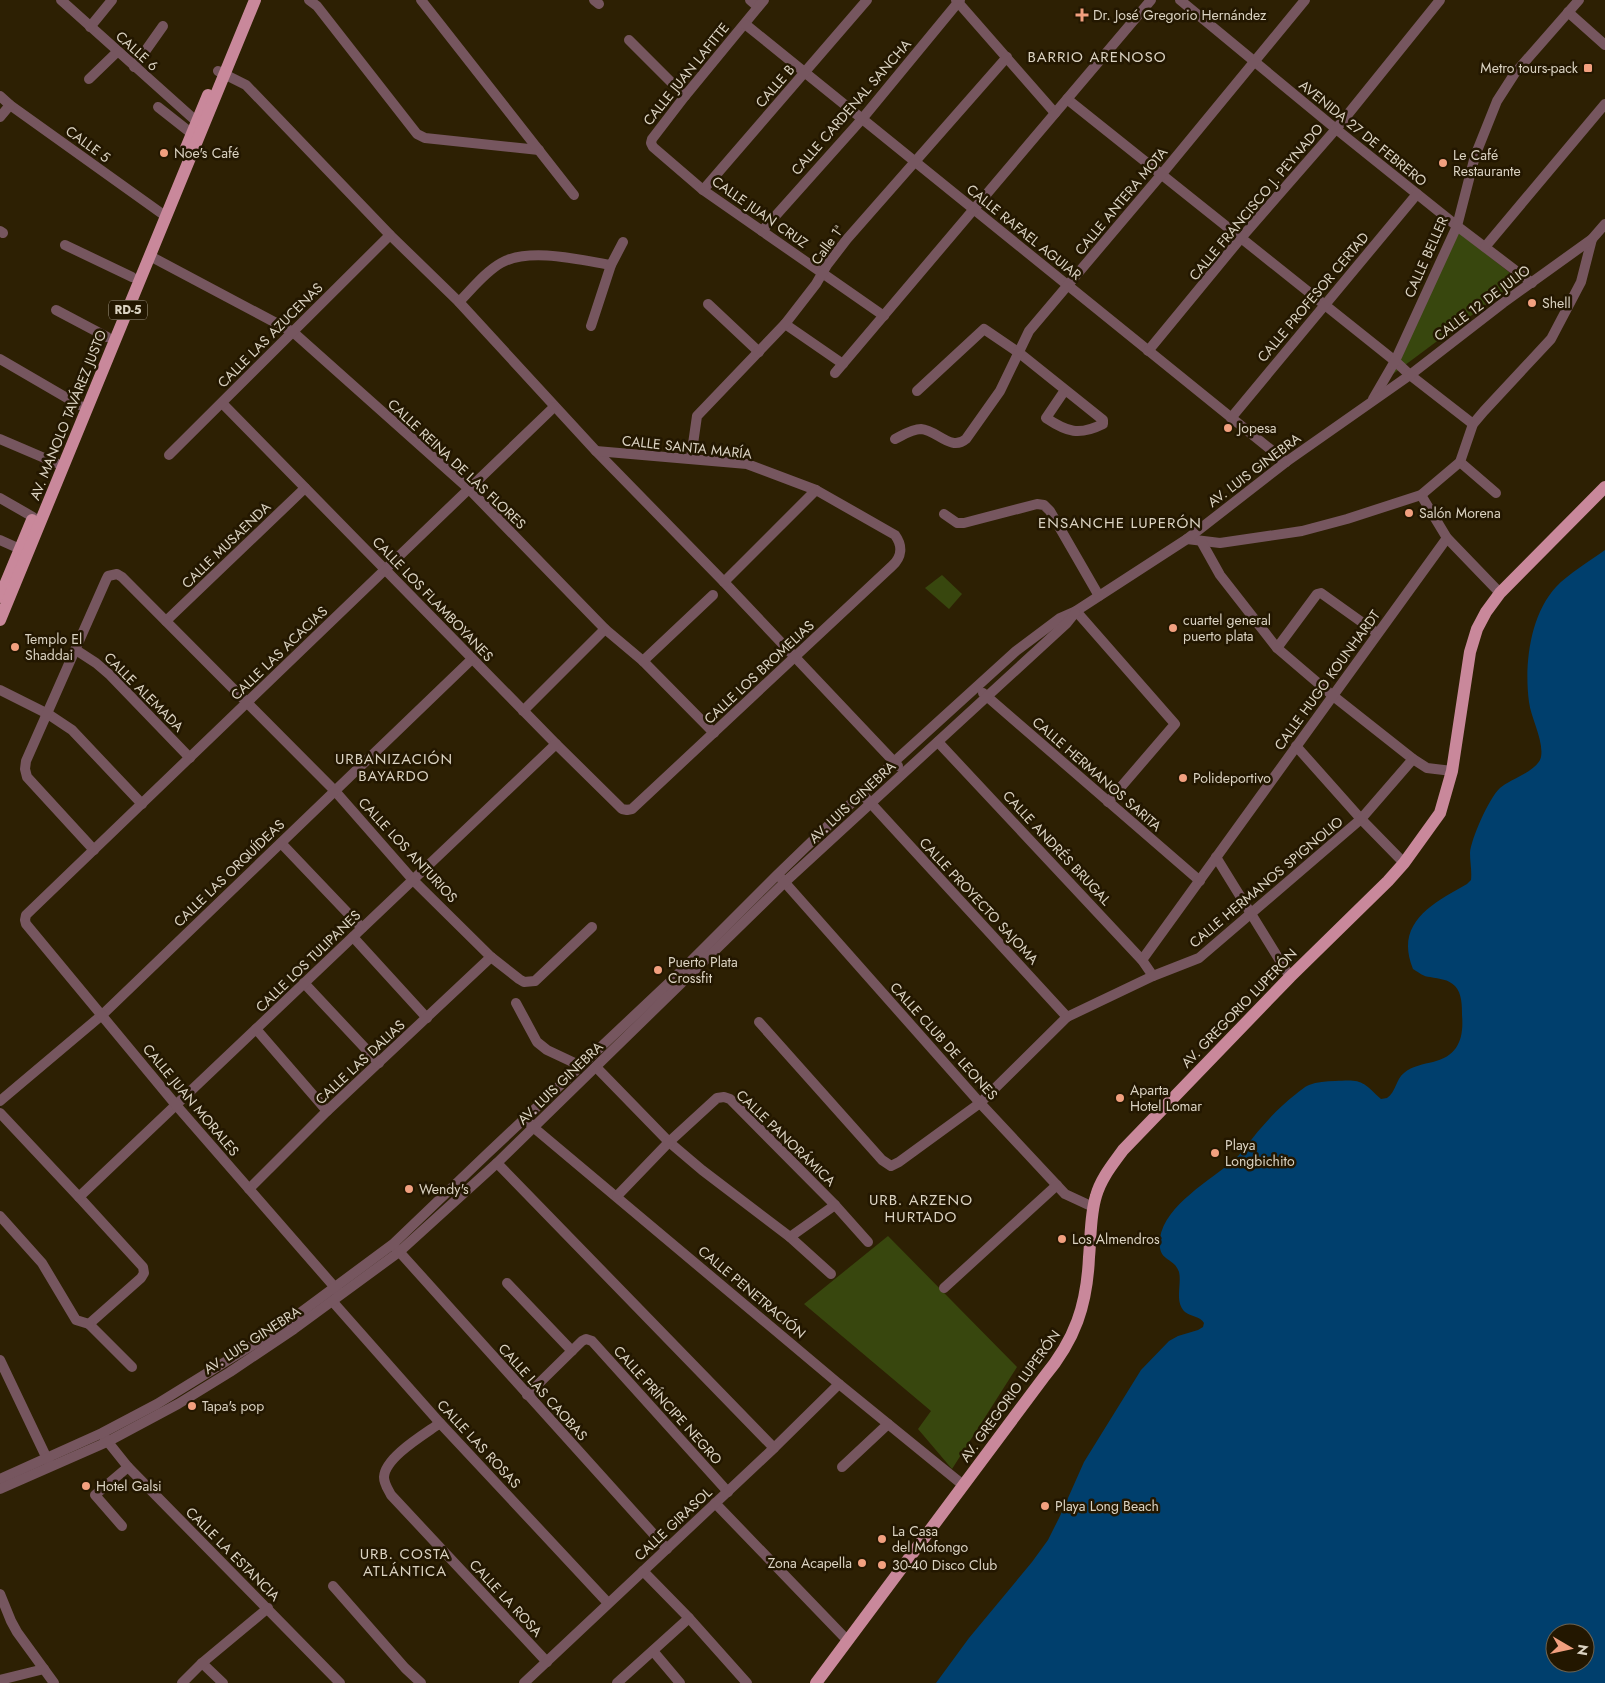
<svg xmlns="http://www.w3.org/2000/svg" width="1605" height="1683" font-family="Jost,sans-serif">
  <style>
    .green { fill: #38470e }
    .water { fill: #003f6d; fill-rule: evenodd }
    .lines { fill: none; stroke-linecap: round; stroke-linejoin: round }
    .minor { stroke: #76565f; stroke-width: 10 }
    .major { stroke: #c9889b; stroke-width: 12 }
    .poi-dot { fill: #f2a07f; stroke: #231700; stroke-width: 2 }
    .labels { text-anchor: middle; stroke-width: 5; stroke-linejoin: round; paint-order: stroke }
    .shield { fill: #231700; stroke: #a49b88; stroke-width: 1 }
    .shield-label { font-size: 12px; font-weight: bold; fill: #dbd3c2 }
    .poi-label { font-size: 14px; fill: #dbd3c2; stroke: #231700; text-anchor: start }
    .street-label { font-size: 14px; fill: #dbd3c2; stroke: #231700 }
    .neighbourhood-label { font-size: 15px; letter-spacing: 1px; fill: #dbd3c2; stroke: #231700 }
  </style>
  <rect width="100%" height="100%" fill="#2d2003"/>
  <!-- green -->
  <g class="green">
    <polygon points="1457,231 1519,280 1385,380"/>
    <polygon points="942,575 962,594 949,609 925,588"/>
    <polygon points="888,1236 1017,1367 952,1469 918,1429 931,1411 804,1304"/>
  </g>
  <!-- water -->
  <path class="water" d="M1605 550V1683H936L969 1638 1032 1562 1048 1540 1060 1516 1084 1462 1141 1370 1169 1341 1178 1336 1198 1330 1203 1327 1204 1323C1200 1316 1191 1317 1185 1312 1174 1302 1182 1284 1179 1272 1174 1256 1157 1263 1160 1238 1165 1205 1211 1180 1234 1160 1245 1150 1251 1139 1261 1128 1271 1116 1283 1104 1296 1094 1300 1091 1304 1087 1309 1085 1317 1082 1326 1081 1335 1081 1362 1079 1362 1081 1381 1099L1387 1098C1396 1092 1396 1079 1404 1073 1412 1066 1424 1064 1433 1062 1458 1056 1464 1039 1462 1015 1462 1006 1462 993 1455 986 1448 979 1440 979 1430 977 1424 977 1418 972 1413 969 1394 923 1433 903 1467 884L1471 880C1472 871 1470 862 1470 853 1471 839 1489 798 1500 788 1510 779 1538 771 1541 757 1544 741 1531 718 1529 702 1524 665 1530 615 1556 587 1568 574 1591 560 1605 550ZM1555 1633H1585V1663H1555Z"/>
  <g class="lines">
    <!-- minor -->
    <g class="minor">
      <polyline points="61,0 196,121"/>
      <polyline points="309,0 317,6 417,134 425,138 539,150"/>
      <polyline points="421,0 574,195"/>
      <polyline points="594,0 599,4"/>
      <polyline points="750,0 758,7"/>
      <polyline points="764,0 685,96 652,139 651,143 653,147 703,190 884,316"/>
      <polyline points="956,0 1055,113"/>
      <polyline points="1180,0 1336,129 1457,226 1532,283"/>
      <polyline points="1568,12 1605,45"/>
      <polyline points="745,24 1286,462"/>
      <polyline points="90,27 112,0"/>
      <polyline points="629,40 685,96"/>
      <polyline points="134,67 163,26"/>
      <polyline points="218,71 246,85 390,235 459,302 596,451 724,582 898,766"/>
      <polyline points="89,79 117,52"/>
      <polyline points="0,96 10,105 161,213"/>
      <polyline points="1067,99 1395,361 1410,375 1473,424"/>
      <polyline points="158,107 191,133"/>
      <polyline points="0,117 10,105"/>
      <polyline points="703,190 867,0"/>
      <polyline points="0,231 3,233"/>
      <polyline points="762,231 862,119 960,0"/>
      <polyline points="65,245 132,277"/>
      <polyline points="1485,247 1605,104"/>
      <polyline points="150,256 293,332 469,489 605,629 643,661 714,733"/>
      <path d="M459 302C472 289 485 272 501 263 529 247 581 260 611 265"/>
      <polyline points="708,304 759,352"/>
      <polyline points="56,310 107,337"/>
      <polyline points="785,324 843,364"/>
      <polyline points="591,326 611,265 623,242"/>
      <polyline points="1148,351 1241,238 1336,129 1440,0"/>
      <polyline points="0,359 79,405"/>
      <polyline points="835,373 1151,0"/>
      <path d="M917 391 984 329 1018 352 1103 420V424C1079 436 1067 432 1046 418L1065 390"/>
      <polyline points="1373,399 1395,361 1457,226 1475,156 1497,101 1515,73 1579,0"/>
      <path d="M222 403 556 744 622 809 627 810 632 809 892 566C902 557 903 546 895 535L816 490 747 464 596 451"/>
      <polyline points="1231,418 1417,194"/>
      <polyline points="0,439 56,463"/>
      <path d="M895 439C903 435 912 429 921 429 937 430 951 452 966 439L1000 391 1029 331 1161 175 1305 0"/>
      <polyline points="169,455 390,235"/>
      <polyline points="691,458 697,416 785,324 816,284 827,265 847,239 1007,57"/>
      <polyline points="1460,462 1496,493"/>
      <polyline points="1421,495 1447,538 1500,593"/>
      <polyline points="0,498 33,517"/>
      <polyline points="944,514 957,523 964,523 1037,504 1044,505 1050,511 1099,596"/>
      <polyline points="1187,539 1220,543 1302,531 1347,519 1421,495 1460,462 1473,424 1484,411 1551,339 1581,282 1592,239"/>
      <polyline points="0,540 20,549"/>
      <polyline points="1201,541 1220,575 1277,648 1332,695 1413,759 1427,768 1452,771"/>
      <polyline points="724,582 816,490"/>
      <polyline points="1076,611 1175,724 1108,802"/>
      <polyline points="166,621 305,488"/>
      <polyline points="1277,648 1317,594 1321,593 1377,633"/>
      <polyline points="76,650 96,663 110,675 190,758"/>
      <polyline points="643,661 713,595"/>
      <polyline points="0,690 48,714 72,730 142,804"/>
      <polyline points="983,693 1200,881"/>
      <polyline points="523,711 605,629"/>
      <polyline points="938,742 1142,960 1153,976"/>
      <polyline points="1296,746 1361,819 1404,863"/>
      <polyline points="866,798 1067,1017"/>
      <polyline points="281,843 362,928"/>
      <polyline points="94,850 27,777 25,769 26,761 106,580 108,576 117,574 122,577 335,791 413,880 491,957 519,979 524,982 535,981 592,927"/>
      <polyline points="1216,857 1290,977"/>
      <polyline points="780,877 980,1103 1065,1194 1093,1207"/>
      <polyline points="353,937 427,1018"/>
      <polyline points="1142,960 1447,538"/>
      <polyline points="304,983 379,1063"/>
      <polyline points="516,1003 537,1042 547,1050 581,1066"/>
      <polyline points="759,1022 882,1160 891,1166 899,1162 980,1103 1067,1017 1153,976 1199,958 1361,819 1413,759"/>
      <polyline points="256,1029 327,1111"/>
      <polyline points="596,1067 669,1142 702,1170 790,1237 831,1274"/>
      <polyline points="0,1101 102,1015 472,659"/>
      <polyline points="0,1113 79,1197 143,1267 144,1273 141,1278 89,1324 132,1367"/>
      <polyline points="529,1122 533,1127 839,1384 963,1485"/>
      <polyline points="497,1163 774,1448"/>
      <polyline points="249,1189 327,1111 491,957"/>
      <polyline points="617,1196 669,1142 717,1098 724,1097 730,1099 835,1205 868,1242"/>
      <polyline points="79,1197 556,744"/>
      <polyline points="0,1216 42,1263 76,1320 89,1324"/>
      <polyline points="790,1237 835,1205"/>
      <polyline points="395,1247 667,1549"/>
      <polyline points="507,1283 572,1351"/>
      <polyline points="944,1288 1057,1185"/>
      <polyline points="338,1291 176,1105 26,924 25,920 26,915 554,407"/>
      <polyline points="333,1302 440,1423 608,1603"/>
      <polyline points="0,1360 50,1465"/>
      <polyline points="527,1395 582,1341 586,1339 592,1341 728,1492"/>
      <path d="M440 1423C425 1434 385 1457 384 1477 384 1484 388 1489 391 1495L547 1662"/>
      <polyline points="104,1437 128,1467 340,1683"/>
      <polyline points="842,1467 888,1424"/>
      <polyline points="0,1479 102,1433 157,1404 277,1330 393,1244 487,1154 671,981 777,875 895,761 1016,651 1060,618 1076,611 1187,539 1286,462 1410,375 1503,303 1592,239 1605,224"/>
      <polyline points="0,1489 107,1442 178,1404 230,1372 294,1329 399,1252 497,1163 785,882 1067,623 1075,613"/>
      <polyline points="715,1503 847,1640"/>
      <polyline points="122,1526 95,1495 128,1467"/>
      <polyline points="643,1571 689,1618 747,1683"/>
      <polyline points="333,1586 405,1668 421,1683"/>
      <polyline points="0,1594 11,1621 17,1632 54,1683"/>
      <polyline points="653,1651 680,1683"/>
      <polyline points="202,1663 223,1683"/>
      <polyline points="0,1680 44,1669"/>
      <polyline points="182,1683 202,1663 268,1608"/>
      <polyline points="524,1683 774,1448 839,1384"/>
      <polyline points="617,1683 689,1618"/>
    </g>
    <!-- major -->
    <g class="major">
      <polyline points="186,148 208,95"/>
      <polyline points="0,597 32,520"/>
      <polyline points="0,620 255,0"/>
      <path d="M816 1683 1044 1377C1075 1340 1087 1305 1089 1257 1091 1237 1090 1215 1096 1196 1101 1178 1113 1164 1123 1150L1290 977 1388 881 1404 863 1440 813 1452 771 1470 652 1477 629 1486 612 1500 593 1605 487"/>
    </g>
  </g>
  <!-- markers -->
  <g class="poi-dot">
    <path d="M1079.5 7.5h5v5h5v5h-5v5h-5v-5h-5v-5h5z"/>
    <rect x="1583" y="63" width="10" height="10" rx="2.5"/>
    <circle cx="164" cy="153" r="5"/>
    <circle cx="1443" cy="163" r="5"/>
    <circle cx="1532" cy="303" r="5"/>
    <circle cx="1228" cy="428" r="5"/>
    <circle cx="1409" cy="513" r="5"/>
    <circle cx="1173" cy="628" r="5"/>
    <circle cx="15" cy="647" r="5"/>
    <circle cx="1183" cy="778" r="5"/>
    <circle cx="658" cy="970" r="5"/>
    <circle cx="1120" cy="1098" r="5"/>
    <circle cx="1215" cy="1153" r="5"/>
    <circle cx="409" cy="1189" r="5"/>
    <circle cx="1062" cy="1239" r="5"/>
    <circle cx="192" cy="1406" r="5"/>
    <circle cx="86" cy="1486" r="5"/>
    <circle cx="1045" cy="1506" r="5"/>
    <circle cx="882" cy="1539" r="5"/>
    <circle cx="862" cy="1563" r="5"/>
    <circle cx="882" cy="1565" r="5"/>
  </g>
  <g class="labels">
    <!-- shield labels -->
    <rect class="shield" x="109" y="300.5" width="38" height="19" rx="4"/>
    <g class="shield-label">
      <text x="128" y="314">RD-5</text>
    </g>
    <!-- poi labels -->
    <g class="poi-label">
      <text x="1093" y="20">Dr. José Gregorio Hernández</text>
      <text x="1578" y="73" text-anchor="end">Metro tours-pack</text>
      <text x="174" y="158">Noe's Café</text>
      <text x="1453" y="160">Le Café<tspan x="1453" dy="16">Restaurante</tspan></text>
      <text x="1542" y="308">Shell</text>
      <text x="1238" y="433">Jopesa</text>
      <text x="1419" y="518">Salón Morena</text>
      <text x="1183" y="625">cuartel general<tspan x="1183" dy="16">puerto plata</tspan></text>
      <text x="25" y="644">Templo El<tspan x="25" dy="16">Shaddai</tspan></text>
      <text x="1193" y="783">Polideportivo</text>
      <text x="668" y="967">Puerto Plata<tspan x="668" dy="16">Crossfit</tspan></text>
      <text x="1130" y="1095">Aparta<tspan x="1130" dy="16">Hotel Lomar</tspan></text>
      <text x="1225" y="1150">Playa<tspan x="1225" dy="16">Longbichito</tspan></text>
      <text x="419" y="1194">Wendy's</text>
      <text x="1072" y="1244">Los Almendros</text>
      <text x="202" y="1411">Tapa's pop</text>
      <text x="96" y="1491">Hotel Galsi</text>
      <text x="1055" y="1511">Playa Long Beach</text>
      <text x="892" y="1536">La Casa<tspan x="892" dy="16">del Mofongo</tspan></text>
      <text x="852" y="1568" text-anchor="end">Zona Acapella</text>
      <text x="892" y="1570">30-40 Disco Club</text>
    </g>
    <!-- street labels -->
    <g class="street-label">
      <text transform="translate(137 51) rotate(42)" y="5">CALLE 6</text>
      <text transform="translate(686 74) rotate(-51)" y="5">CALLE JUAN LAFITTE</text>
      <text transform="translate(775 86) rotate(-49)" y="5">CALLE B</text>
      <text transform="translate(851 107) rotate(-49)" y="5">CALLE CARDENAL SANCHA</text>
      <text transform="translate(1363 133) rotate(39)" y="5">AVENIDA 27 DE FEBRERO</text>
      <text transform="translate(88 144) rotate(36)" y="5">CALLE 5</text>
      <text transform="translate(1121 201) rotate(-50)" y="5">CALLE ANTERA MOTA</text>
      <text transform="translate(1256 202) rotate(-50)" y="5">CALLE FRANCISCO J. PEYNADO</text>
      <text transform="translate(760 212) rotate(35)" y="5">CALLE JUAN CRUZ</text>
      <text transform="translate(1024 232) rotate(39)" y="5">CALLE RAFAEL AGUIAR</text>
      <text transform="translate(827 245) rotate(-54)" y="5">Calle 1ª</text>
      <text transform="translate(1426 257) rotate(-66)" y="5">CALLE BELLER</text>
      <text transform="translate(1313 297) rotate(-50)" y="5">CALLE PROFESOR CERTAD</text>
      <text transform="translate(1482 303) rotate(-37)" y="5">CALLE 12 DE JULIO</text>
      <text transform="translate(270 335) rotate(-45)" y="5">CALLE LAS AZUCENAS</text>
      <text transform="translate(68 415) rotate(-68)" y="5">AV. MANOLO TAVÁREZ JUSTO</text>
      <text transform="translate(687 447) rotate(6)" y="5">CALLE SANTA MARÍA</text>
      <text transform="translate(457 464) rotate(43)" y="5">CALLE REINA DE LAS FLORES</text>
      <text transform="translate(1254 470) rotate(-37)" y="5">AV. LUIS GINEBRA</text>
      <text transform="translate(226 545) rotate(-44)" y="5">CALLE MUSAENDA</text>
      <text transform="translate(433 599) rotate(46)" y="5">CALLE LOS FLAMBOYANES</text>
      <text transform="translate(279 653) rotate(-44)" y="5">CALLE LAS ACACIAS</text>
      <text transform="translate(759 672) rotate(-43)" y="5">CALLE LOS BROMELIAS</text>
      <text transform="translate(1327 680) rotate(-54)" y="5">CALLE HUGO KOUNHARDT</text>
      <text transform="translate(144 692) rotate(45)" y="5">CALLE ALEMADA</text>
      <text transform="translate(1097 774) rotate(41)" y="5">CALLE HERMANOS SARITA</text>
      <text transform="translate(852 802) rotate(-43)" y="5">AV. LUIS GINEBRA</text>
      <text transform="translate(1057 848) rotate(47)" y="5">CALLE ANDRÉS BRUGAL</text>
      <text transform="translate(408 850) rotate(47)" y="5">CALLE LOS ANTURIOS</text>
      <text transform="translate(229 873) rotate(-44)" y="5">CALLE LAS ORQUÍDEAS</text>
      <text transform="translate(1266 882) rotate(-40)" y="5">CALLE HERMANOS SPIGNOLIO</text>
      <text transform="translate(979 901) rotate(47)" y="5">CALLE PROYECTO SAJOMA</text>
      <text transform="translate(308 961) rotate(-44)" y="5">CALLE LOS TULIPANES</text>
      <text transform="translate(1239 1008) rotate(-46)" y="5">AV. GREGORIO LUPERÓN</text>
      <text transform="translate(944 1041) rotate(48)" y="5">CALLE CLUB DE LEONES</text>
      <text transform="translate(360 1062) rotate(-43)" y="5">CALLE LAS DALIAS</text>
      <text transform="translate(560 1083) rotate(-44)" y="5">AV. LUIS GINEBRA</text>
      <text transform="translate(191 1100) rotate(50)" y="5">CALLE JUAN MORALES</text>
      <text transform="translate(786 1138) rotate(44)" y="5">CALLE PANORÁMICA</text>
      <text transform="translate(752 1292) rotate(40)" y="5">CALLE PENETRACIÓN</text>
      <text transform="translate(252 1340) rotate(-33)" y="5">AV. LUIS GINEBRA</text>
      <text transform="translate(543 1392) rotate(48)" y="5">CALLE LAS CAOBAS</text>
      <text transform="translate(1010 1396) rotate(-54)" y="5">AV. GREGORIO LUPERÓN</text>
      <text transform="translate(668 1405) rotate(48)" y="5">CALLE PRÍNCIPE NEGRO</text>
      <text transform="translate(479 1444) rotate(47)" y="5">CALLE LAS ROSAS</text>
      <text transform="translate(673 1524) rotate(-43)" y="5">CALLE GIRASOL</text>
      <text transform="translate(233 1554) rotate(45)" y="5">CALLE LA ESTANCIA</text>
      <text transform="translate(506 1598) rotate(47)" y="5">CALLE LA ROSA</text>
    </g>
    <!-- neighbourhood labels -->
    <g class="neighbourhood-label">
      <text x="1097" y="62">BARRIO ARENOSO</text>
      <text x="1120" y="528">ENSANCHE LUPERÓN</text>
      <text x="394" y="764">URBANIZACIÓN<tspan x="394" dy="17">BAYARDO</tspan></text>
      <text x="921" y="1205">URB. ARZENO<tspan x="921" dy="17">HURTADO</tspan></text>
      <text x="405" y="1559">URB. COSTA<tspan x="405" dy="17">ATLÁNTICA</tspan></text>
    </g>
  </g>
  <!-- north arrow -->
  <g transform="translate(1570 1648) rotate(99)"><circle r="24" fill="#231700" stroke="#6d624e"/>
  <path d="M0-4L9 19L0 12L-9 19Z" fill="#f2a07f"/>
  <text y="-8" font-size="14" font-weight="bold" text-anchor="middle" fill="#dbd3c2">N</text>
  </g>
</svg>
